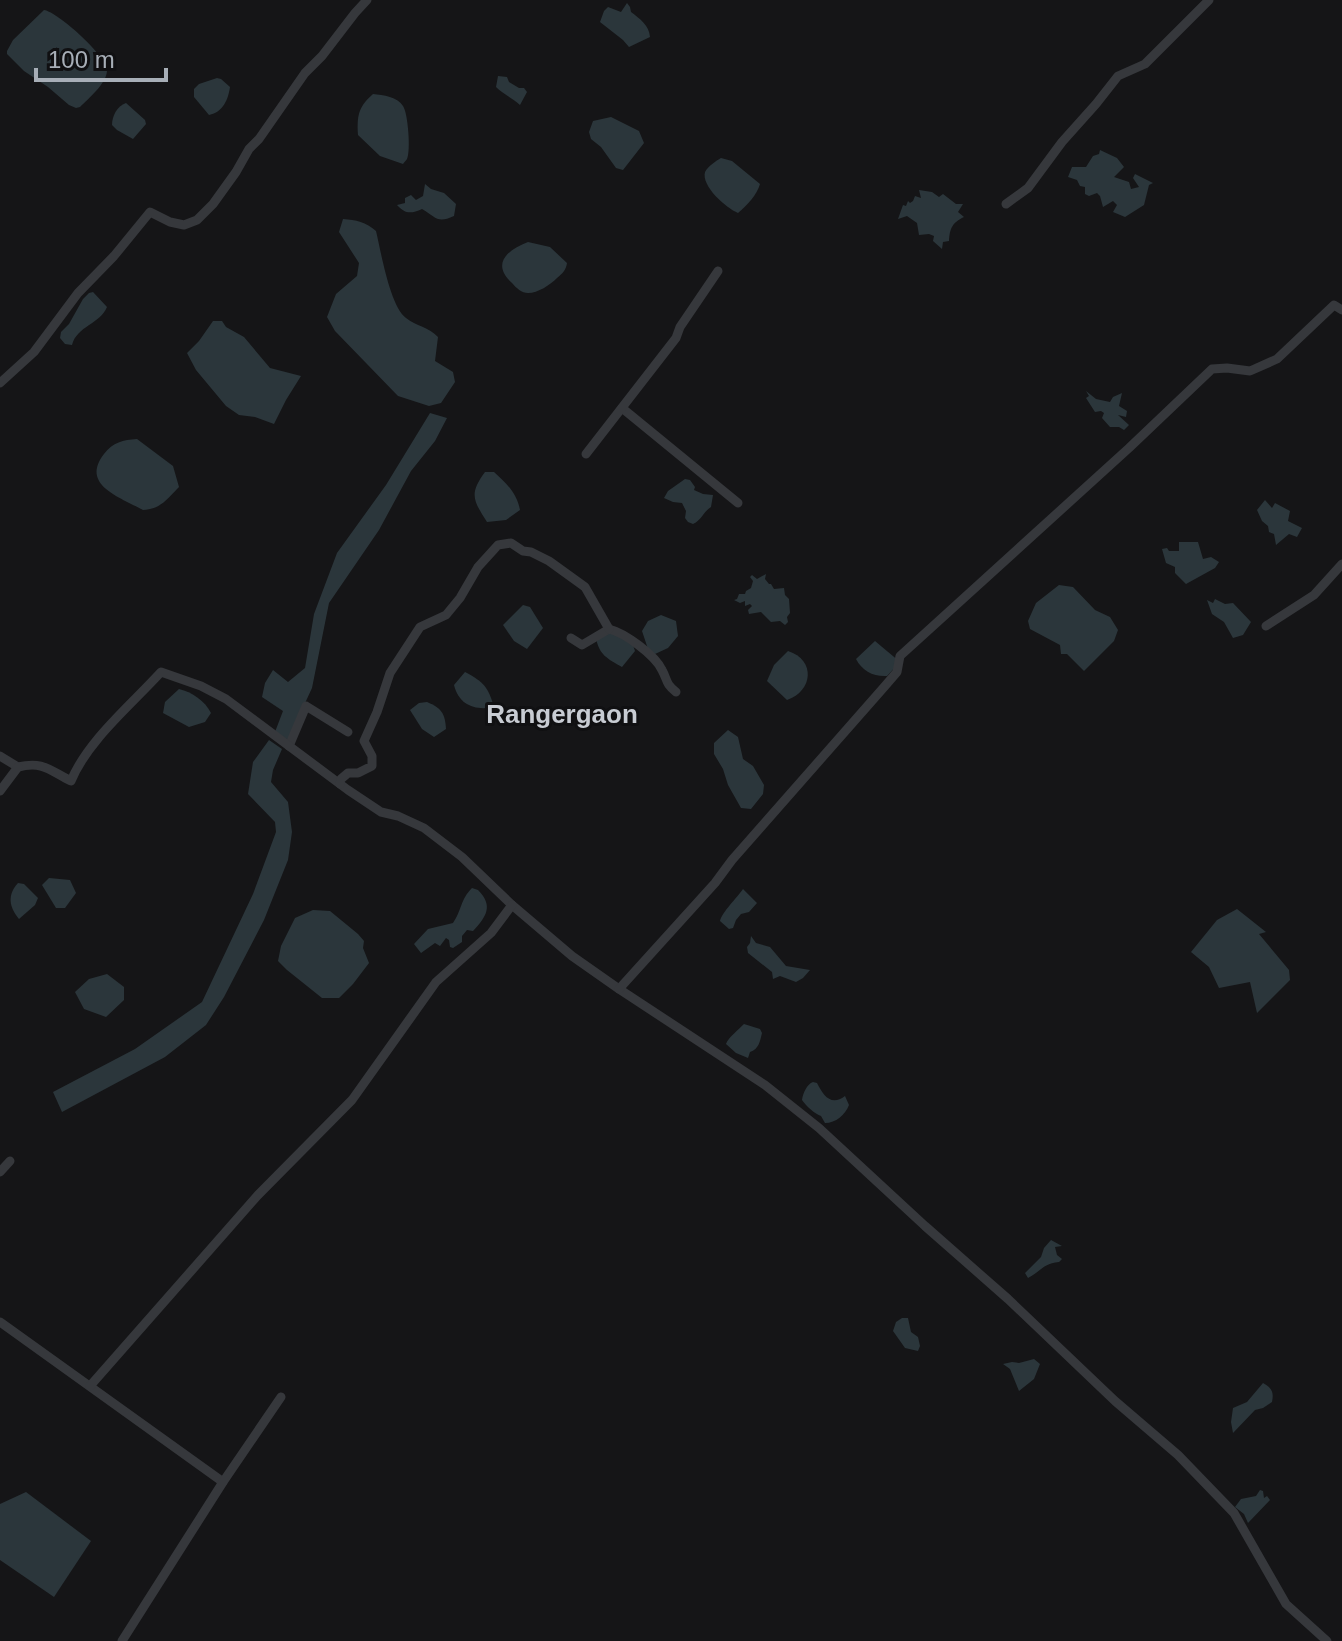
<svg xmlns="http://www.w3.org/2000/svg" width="1342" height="1641" font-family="Arial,sans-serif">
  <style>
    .water { fill: #2b363b }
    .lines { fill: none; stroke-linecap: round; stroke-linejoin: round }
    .minor { stroke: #36383c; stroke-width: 9 }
    .labels { text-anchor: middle; stroke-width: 6; stroke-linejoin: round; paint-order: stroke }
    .quarter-label { font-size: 26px; font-weight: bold; fill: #c8ccd3; stroke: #101012 }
  </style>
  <rect width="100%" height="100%" fill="#151517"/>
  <!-- water -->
  <g class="water">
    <path d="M627 3 630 7 631 12C640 19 649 25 650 37L629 47 623 40 600 22 604 11 608 7 621 12Z"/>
    <path d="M44 10C58 12 108 57 107 71 106 84 89 98 80 107L76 108 69 105 48 87 24 71 7 54V51L13 40Z"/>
    <path d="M498 76 507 77 509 82 519 88H524L527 92 520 105C512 98 503 94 496 87Z"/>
    <path d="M217 78 221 79 230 87C228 100 223 112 209 115L194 97V89L199 84Z"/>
    <path d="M373 94C383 95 398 97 403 106 408 113 411 151 407 159 406 161 404 162 403 164L380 156 358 135C357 116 358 107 373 94Z"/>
    <path d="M126 103 145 120 146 124 133 139 117 130 112 125C112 116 117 106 126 103Z"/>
    <polygon points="611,117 639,131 644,143 623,170 616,168 601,147 591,139 589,132 593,121"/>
    <polygon points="1100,150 1117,158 1124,167 1114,177 1129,182 1131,189 1139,187 1133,178 1135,174 1153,183 1149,185 1144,205 1125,217 1113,212 1117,205 1113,201 1103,207 1100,196 1097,193 1089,196 1085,194 1085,187 1080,186 1077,180 1068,177 1072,167 1086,167 1093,156 1099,154"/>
    <path d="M721 158 732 161 760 184C757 195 747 205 738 213 726 208 701 186 705 172 708 166 716 161 721 158Z"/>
    <path d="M425 184 431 189 444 193 456 204 454 216C437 224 436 217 422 209 411 214 405 214 397 205L405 203V198L411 195 416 200 423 196Z"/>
    <path d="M919 190 932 192 939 197 943 194 956 204H963L958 212 964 217C952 223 950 228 949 241L943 242 942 249 933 241 934 236 929 234 919 235 917 223 907 216 898 219 903 205 906 206 908 201 910 203 913 201 915 196 921 198Z"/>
    <path d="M343 219C356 220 366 222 376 231 381 252 390 306 406 318 416 326 429 327 438 337L435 361 453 372 455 382 441 403 429 406 398 396 335 331 327 317 336 294 357 276 359 263 339 232Z"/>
    <path d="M528 242 550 247 567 263C566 270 563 273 557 278 550 285 538 293 528 293 522 293 516 288 512 283 491 264 507 250 528 242Z"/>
    <path d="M93 292 107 307C100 324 77 326 72 345L65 344 60 338 61 332 69 324 83 299 89 293Z"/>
    <polygon points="213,321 222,321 226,327 244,337 270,368 301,376 286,400 274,424 255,417 239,415 226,406 196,370 187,353 199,341"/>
    <polygon points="1086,391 1096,399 1110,402 1113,397 1122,393 1119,406 1127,411 1126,417 1118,415 1129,425 1124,430 1119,427 1110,427 1102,418 1104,413 1101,411 1095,412 1086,398 1089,396"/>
    <polygon points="430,413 447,418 435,441 411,471 379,530 329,603 312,688 288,740 275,732 283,711 262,697 265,683 273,670 288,682 305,668 314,614 337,553 386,485"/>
    <path d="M137 439 173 466 179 487C167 499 161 509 143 510 120 497 80 485 104 454 113 442 123 440 137 439Z"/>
    <path d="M485 472H494C506 483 517 493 520 510L506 520 487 522C473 500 469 494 485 472Z"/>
    <path d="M685 479 690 480 695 487 694 490 703 494 713 495 711 507C703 512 702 520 693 524L688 522 685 518 686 511 682 503 673 502 664 498 668 491Z"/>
    <polygon points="1265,500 1272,508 1275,503 1290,511 1288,521 1302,528 1297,537 1289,534 1276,545 1274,534 1269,532 1268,526 1262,521 1257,510"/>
    <polygon points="1179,542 1198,542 1203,559 1211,557 1219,562 1215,568 1186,584 1175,573 1175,567 1166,563 1162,549 1167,548 1169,551 1179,551"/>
    <polygon points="766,574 765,579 769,584 771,584 774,589 784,588 785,595 789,599 790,613 787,617 788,622 785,625 780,621 771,622 761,612 749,614 748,610 752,606 750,604 745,606 745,601 740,603 734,600 737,599 739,594 745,594 746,591 751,588 753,581 750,577 752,575 757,579"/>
    <polygon points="1059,585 1073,587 1095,610 1110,617 1118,630 1114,641 1084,671 1067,654 1061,654 1060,645 1030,629 1028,621 1036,603"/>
    <polygon points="1215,599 1225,604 1233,603 1251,622 1243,635 1233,638 1224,622 1212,614 1207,600 1213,603"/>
    <polygon points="523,605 530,607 543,628 527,649 514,641 503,625"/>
    <polygon points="661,615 676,621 678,636 668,648 655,654 648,649 642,631 648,621"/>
    <path d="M609 629 631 639 635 651 622 667C608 659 599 655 596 638Z"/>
    <path d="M875 641 900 662 887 676C874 677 862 671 856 659Z"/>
    <path d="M788 651C816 660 813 691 787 700L767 681 774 665Z"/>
    <path d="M465 672C484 682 488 687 494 707 475 711 459 705 454 685Z"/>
    <path d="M179 689C192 692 205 701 211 713L205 722 189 727 163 713 165 702Z"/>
    <path d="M427 702C442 708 445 714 446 729L434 737 422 729 410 710 419 703Z"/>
    <polygon points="728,730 738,737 743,759 753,766 764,785 763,794 751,809 741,808 728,785 723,769 714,754 714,743"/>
    <polygon points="269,740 282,749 273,770 271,782 288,802 292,832 288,860 264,920 224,997 206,1025 165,1057 62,1112 53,1092 135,1049 202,1002 253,894 276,832 275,822 248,794 253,762"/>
    <polygon points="49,878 70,880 76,893 65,908 56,908 42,885"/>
    <path d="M18 883 24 884 38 898 35 905 19 919C9 907 7 895 18 883Z"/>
    <path d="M472 888 478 890C494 906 486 917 473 931L467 930 462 936V942L453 948 450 947 449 940 446 938 440 946 435 943 421 953 414 944 428 929 453 923C462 910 460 900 472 888Z"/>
    <path d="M743 889 757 903 749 912 741 914 736 920 733 928 729 929 720 921C722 912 737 898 743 889Z"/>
    <polygon points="1237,909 1266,932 1259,934 1289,970 1290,980 1257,1013 1250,982 1219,988 1209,967 1191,952 1217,920"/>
    <polygon points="313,910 330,911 358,934 364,941 363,948 369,963 353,984 339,998 322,998 287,970 278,961 281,946 295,918"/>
    <polygon points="751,936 756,943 770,947 786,966 810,970 803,978 796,982 780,976 773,979 772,972 748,953 747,947 750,943"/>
    <polygon points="107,974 124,987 124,1000 106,1017 84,1009 75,992 89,979"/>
    <path d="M744 1024 760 1029 762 1033C760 1041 759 1049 750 1052L748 1058 736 1053 726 1044C728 1038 739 1029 744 1024Z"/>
    <path d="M813 1082 817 1083C823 1095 831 1107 845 1096L849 1105C845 1115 836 1123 825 1123L821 1116C815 1114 806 1106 802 1100 803 1093 807 1084 813 1082Z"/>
    <path d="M1051 1240 1062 1246 1055 1247 1057 1255 1062 1259 1059 1262C1044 1263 1041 1271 1028 1278L1025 1273 1041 1257 1044 1248Z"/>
    <polygon points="902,1318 908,1318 911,1332 918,1337 920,1346 918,1351 905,1348 893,1331 896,1322"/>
    <polygon points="1034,1359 1040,1364 1034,1379 1019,1391 1010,1369 1003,1364 1012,1362 1019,1363"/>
    <path d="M1263 1383C1272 1388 1274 1392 1272 1402L1263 1408 1255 1410 1233 1433 1231 1422 1233 1408 1247 1402Z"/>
    <polygon points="1260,1490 1263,1491 1264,1498 1267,1496 1270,1500 1248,1523 1244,1514 1235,1507 1241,1499 1256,1496"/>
    <polygon points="26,1492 91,1541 54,1597 0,1560 0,1504"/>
  </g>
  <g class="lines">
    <!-- minor -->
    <g class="minor">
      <polyline points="1006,204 1028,188 1062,142 1096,104 1118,76 1145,64 1209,0"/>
      <polyline points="0,383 34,352 78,293 114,256 150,212 170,222 184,225 197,220 213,204 236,172 249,149 259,139 305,73 322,56 355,13 367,0"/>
      <polyline points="622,408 738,503"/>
      <polyline points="586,454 676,338 680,327 718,271"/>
      <polyline points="1266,626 1314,595 1342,564"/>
      <path d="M571 638 582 645 609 629C625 633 655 655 662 670 668 681 665 683 676 692"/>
      <polyline points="289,746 306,706 348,732"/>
      <path d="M0 756 18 767C43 761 49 770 71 781 88 740 131 705 161 672L201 686 226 699 348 790 381 812 398 816 424 828 462 857 512 905 572 956 619 989 765 1085 819 1128 925 1226 1008 1299 1115 1401 1178 1455 1234 1513 1286 1604 1327 1641"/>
      <polyline points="340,784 341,779 348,773 358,773 372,766 372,756 364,741 377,712 390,673 420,627 446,615 460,598 478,567 498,545 511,543 523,551 531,552 549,561 585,587 609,629"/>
      <polyline points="0,791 18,767"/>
      <polyline points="619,989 715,883 732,860 885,686 897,672 900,656 1129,448 1212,369 1227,368 1250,371 1277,359 1334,305 1342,310"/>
      <polyline points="0,1172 10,1161"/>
      <polyline points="0,1322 223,1482"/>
      <polyline points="90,1386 258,1195 352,1100 436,982 491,933 512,905"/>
      <polyline points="122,1641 223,1482 281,1397"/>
    </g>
  </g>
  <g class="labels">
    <!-- quarter labels -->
    <g class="quarter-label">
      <text x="562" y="723">Rangergaon</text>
    </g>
  </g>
  <!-- scale -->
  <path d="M36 68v12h130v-12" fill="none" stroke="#a7aeb7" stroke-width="4"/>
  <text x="48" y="68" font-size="24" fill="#a7aeb7" stroke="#101012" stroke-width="6" paint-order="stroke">100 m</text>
</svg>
